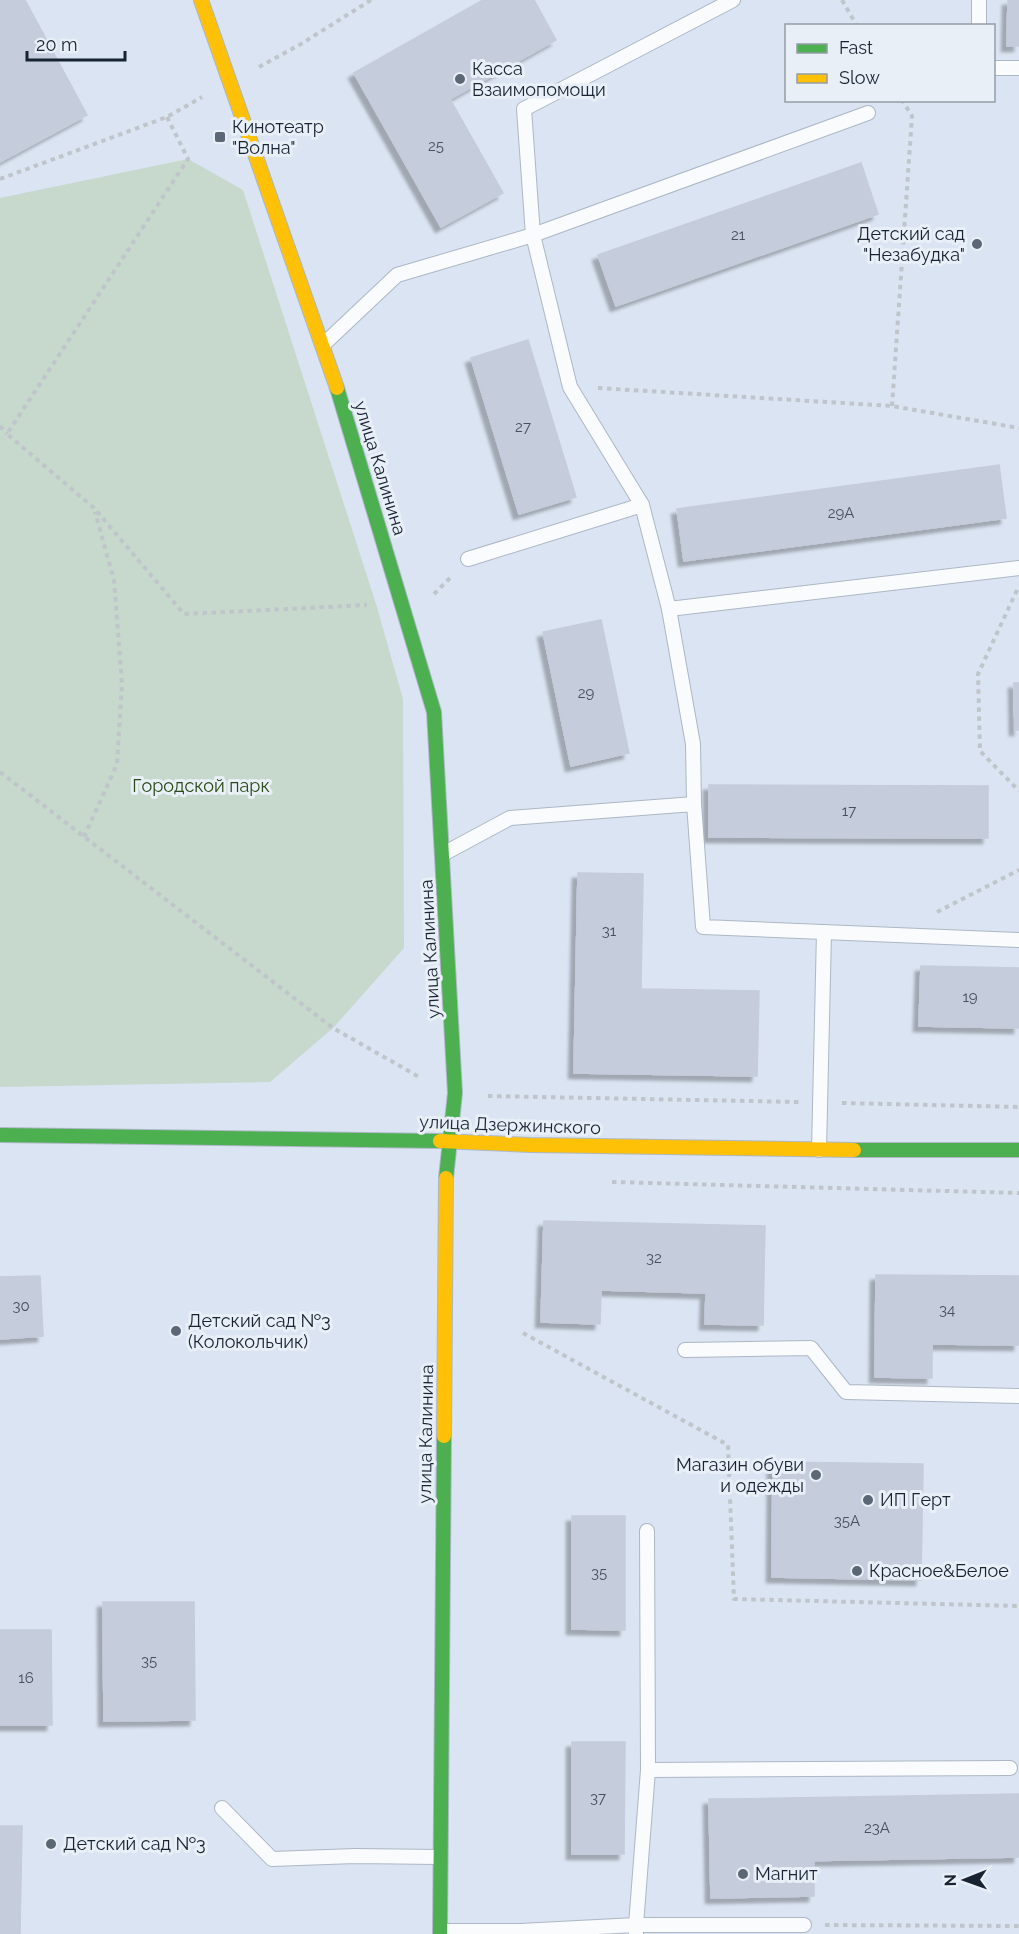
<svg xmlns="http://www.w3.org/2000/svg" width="1019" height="1934" font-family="Raleway,sans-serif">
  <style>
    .green { fill: #c7d8cc }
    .building { fill: #c5ccdb; stroke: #c5ccdb; stroke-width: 1.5; filter: url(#shadow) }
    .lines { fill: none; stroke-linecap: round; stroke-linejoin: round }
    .lane-casing { stroke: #adb7c5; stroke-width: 16 }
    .fast-casing { stroke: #adb7c5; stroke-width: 16 }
    .slow-casing { stroke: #adb7c5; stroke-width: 16 }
    .path { stroke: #bfc5cb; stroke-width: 4; stroke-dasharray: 4.5 4.5; stroke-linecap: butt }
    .lane { stroke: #f9fbfd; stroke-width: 14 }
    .fast { stroke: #4caf50; stroke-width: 14 }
    .slow { stroke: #ffc107; stroke-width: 14 }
    .poi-dot { fill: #5b6775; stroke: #e8eff7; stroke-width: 2 }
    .labels { text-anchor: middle; stroke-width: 6; stroke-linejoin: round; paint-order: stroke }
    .number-label { font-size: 15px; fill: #465160 }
    .poi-label { font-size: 18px; fill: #172332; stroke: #e8eff7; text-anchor: start }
    .street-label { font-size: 18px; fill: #172332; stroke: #e8eff7 }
    .park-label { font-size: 18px; fill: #294a14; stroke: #e8eff7 }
  </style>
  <defs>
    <filter id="shadow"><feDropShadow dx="-5.5" dy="5.5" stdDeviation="1.5" flood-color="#0004"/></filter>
  </defs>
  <rect width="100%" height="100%" fill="#dae4f2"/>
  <!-- green -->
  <polygon class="green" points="188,159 243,190 376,604 403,699 404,948 333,1028 270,1082 0,1087 0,198"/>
  <!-- building -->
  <g class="building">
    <polygon points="0,0 25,0 87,115 0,162"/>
    <polygon points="483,0 534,0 556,40 450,99 503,193 441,227 354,73"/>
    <polygon points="1008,0 1019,0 1019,46 1007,46"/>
    <polygon points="861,163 878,214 616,306 598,255"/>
    <polygon points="528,340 576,497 519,514 471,358"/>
    <polygon points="999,465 1006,518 684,561 677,509"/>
    <polygon points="601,620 629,753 571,766 543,632"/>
    <polygon points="1014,683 1019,683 1019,730 1015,730"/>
    <polygon points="709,785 988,786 988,838 709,837"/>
    <polygon points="578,873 643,874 641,989 759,991 757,1076 574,1073"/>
    <polygon points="921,966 1019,968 1019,1028 919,1026"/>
    <polygon points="544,1221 765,1226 763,1325 705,1324 706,1293 601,1290 600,1324 541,1322"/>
    <polygon points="876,1275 1019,1276 1019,1345 932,1344 932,1378 875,1377"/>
    <polygon points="40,1276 43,1336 0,1339 0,1277"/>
    <polygon points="773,1462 923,1464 921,1580 772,1577"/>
    <polygon points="572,1516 625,1516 625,1630 572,1629"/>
    <polygon points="103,1602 194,1602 195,1720 104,1721"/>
    <polygon points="0,1630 51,1630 52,1725 0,1725"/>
    <polygon points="572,1742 625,1742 624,1854 572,1854"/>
    <polygon points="1019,1794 1019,1857 735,1862 734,1799"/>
    <polygon points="709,1799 734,1799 735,1862 814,1860 814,1896 711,1898"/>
    <polygon points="0,1826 22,1826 20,1934 0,1934"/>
  </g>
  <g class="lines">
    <!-- lane casing -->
    <g class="lane-casing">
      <g id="lane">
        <polyline points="979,0 979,26"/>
        <polyline points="994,68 1019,68"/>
        <polyline points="325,343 397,275 533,235 868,113"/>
        <polyline points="468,559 642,505"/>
        <polyline points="669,609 1019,568"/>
        <polyline points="694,804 693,744 669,609 642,505 570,387 533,235 524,109 733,0"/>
        <polyline points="443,854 510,818 694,804 703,927 1019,940"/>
        <polyline points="819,1150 824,932"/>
        <polyline points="685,1350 811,1348 846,1392 1019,1396"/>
        <polyline points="647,1531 648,1770 636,1925 804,1925"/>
        <polyline points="648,1770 1010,1768"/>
        <polyline points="222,1808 272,1859 355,1856 439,1857"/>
        <polyline points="440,1931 520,1931 636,1925 636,1934"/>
      </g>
    </g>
    <!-- fast casing -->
    <g class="fast-casing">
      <g id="fast">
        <polyline points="337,388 434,712 455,1093 446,1178"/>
        <polyline points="0,1135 440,1141"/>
        <polyline points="854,1150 1019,1150"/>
        <polyline points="440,1934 444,1436"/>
      </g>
    </g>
    <!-- slow casing -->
    <g class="slow-casing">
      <g id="slow">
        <polyline points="201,0 337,388"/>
        <polyline points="440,1141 530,1145 854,1150"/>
        <polyline points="444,1436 446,1178"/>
      </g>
    </g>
    <!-- path -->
    <g class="path">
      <polyline points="842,0 857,26"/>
      <polyline points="259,67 301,44 371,0"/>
      <polyline points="167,117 188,159 7,434 94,508 184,614 367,605"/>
      <polyline points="0,179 167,117 202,97"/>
      <polyline points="598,388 892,406 1019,428"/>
      <polyline points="892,406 912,116 902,100"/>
      <polyline points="0,426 7,434"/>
      <polyline points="1017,590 978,674 980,751 1019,791"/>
      <polyline points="434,594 452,576"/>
      <polyline points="0,772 333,1028 421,1078"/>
      <polyline points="84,837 117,764 122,684 114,580 95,512"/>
      <polyline points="937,912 1019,870"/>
      <polyline points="488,1096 799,1102"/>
      <polyline points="842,1103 1019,1107"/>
      <polyline points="612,1182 1019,1193"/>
      <polyline points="523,1333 728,1445 734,1599 1019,1606"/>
      <polyline points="825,1925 1019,1926"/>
    </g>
    <!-- lane -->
    <use href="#lane" class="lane"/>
    <!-- fast -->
    <use href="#fast" class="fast"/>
    <!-- slow -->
    <use href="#slow" class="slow"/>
  </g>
  <!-- markers -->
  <g class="poi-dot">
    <circle cx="460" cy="79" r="6"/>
    <rect x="214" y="131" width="12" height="12" rx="3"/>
    <circle cx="977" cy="244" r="6"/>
    <circle cx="176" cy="1331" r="6"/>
    <circle cx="816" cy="1475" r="6"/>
    <circle cx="868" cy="1500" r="6"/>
    <circle cx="857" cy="1571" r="6"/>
    <circle cx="51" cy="1844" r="6"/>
    <circle cx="743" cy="1874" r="6"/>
  </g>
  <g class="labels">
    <!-- number labels -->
    <g class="number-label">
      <text x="436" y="151">25</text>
      <text x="738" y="240">21</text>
      <text x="523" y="432">27</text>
      <text x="841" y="518">29А</text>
      <text x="586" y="698">29</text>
      <text x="849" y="816">17</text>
      <text x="609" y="936">31</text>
      <text x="970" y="1002">19</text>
      <text x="654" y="1263">32</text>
      <text x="21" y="1311">30</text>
      <text x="947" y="1315">34</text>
      <text x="847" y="1526">35А</text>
      <text x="599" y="1578">35</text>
      <text x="149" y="1666">35</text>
      <text x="26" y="1683">16</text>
      <text x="598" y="1803">37</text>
      <text x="877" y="1833">23А</text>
    </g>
    <!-- poi labels -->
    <g class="poi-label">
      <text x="472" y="75">Касса<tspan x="472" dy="21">Взаимопомощи</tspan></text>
      <text x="232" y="133">Кинотеатр<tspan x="232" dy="21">"Волна"</tspan></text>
      <text x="965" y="240" text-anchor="end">Детский сад<tspan x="965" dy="21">"Незабудка"</tspan></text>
      <text x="188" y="1327">Детский сад №3<tspan x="188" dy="21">(Колокольчик)</tspan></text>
      <text x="804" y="1471" text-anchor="end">Магазин обуви<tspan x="804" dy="21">и одежды</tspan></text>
      <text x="880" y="1506">ИП Герт</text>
      <text x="869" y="1577">Красное&amp;Белое</text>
      <text x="63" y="1850">Детский сад №3</text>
      <text x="755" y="1880">Магнит</text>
    </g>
    <!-- street labels -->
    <g class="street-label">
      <text transform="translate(380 468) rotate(73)" y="6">улица Калинина</text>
      <text transform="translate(430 949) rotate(-93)" y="6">улица Калинина</text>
      <text transform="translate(510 1125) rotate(2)" y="6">улица Дзержинского</text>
      <text transform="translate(426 1434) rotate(-89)" y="6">улица Калинина</text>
    </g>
    <!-- park labels -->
    <g class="park-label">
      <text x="201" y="792">Городской парк</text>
    </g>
  </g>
  <!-- legend -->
  <rect x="785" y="24" width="210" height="78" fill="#e8eff7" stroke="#949da8" stroke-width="1.5"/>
  <rect x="797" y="44" width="30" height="9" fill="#4caf50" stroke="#949da8" stroke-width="1.5"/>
  <text x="839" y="54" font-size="18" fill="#172332">Fast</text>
  <rect x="797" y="74" width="30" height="9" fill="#ffc107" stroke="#949da8" stroke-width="1.5"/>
  <text x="839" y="84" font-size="18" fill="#172332">Slow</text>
  <!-- north arrow -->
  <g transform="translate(965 1880) rotate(269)" stroke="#e8eff7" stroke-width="4.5" paint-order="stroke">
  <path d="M0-4.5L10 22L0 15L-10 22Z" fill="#172332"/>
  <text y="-9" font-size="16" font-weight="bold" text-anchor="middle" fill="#172332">N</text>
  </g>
  <!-- scale -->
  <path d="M27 51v9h98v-9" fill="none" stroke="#172332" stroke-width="3"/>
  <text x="36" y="51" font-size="18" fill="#172332" stroke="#e8eff7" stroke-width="4.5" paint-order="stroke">20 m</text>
</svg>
